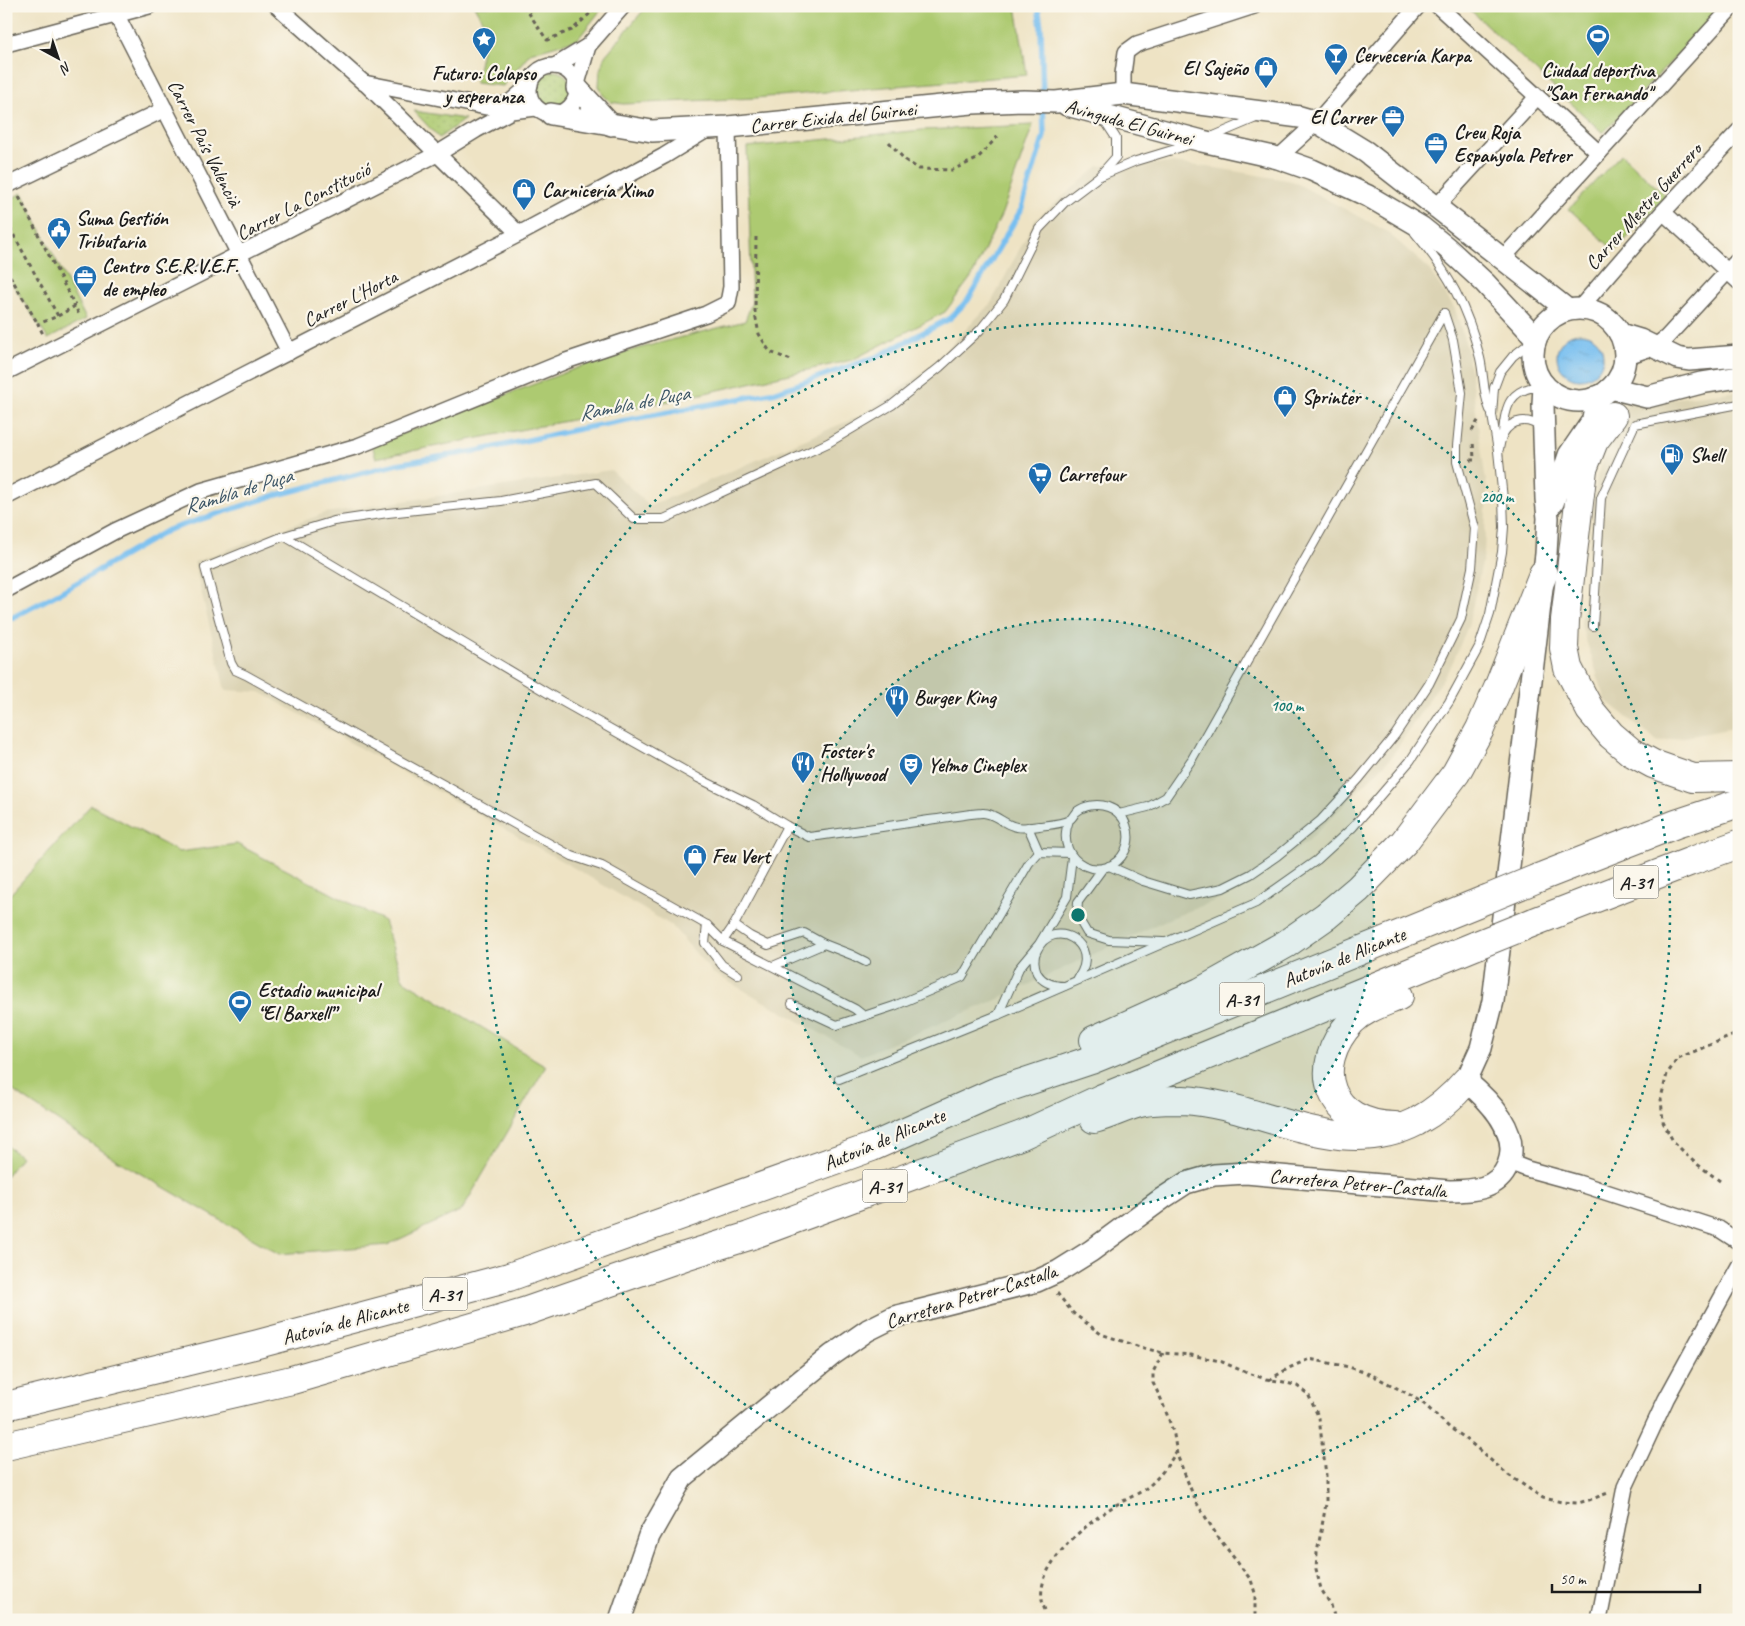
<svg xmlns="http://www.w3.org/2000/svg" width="1745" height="1626" font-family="Caveat,sans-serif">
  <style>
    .built { fill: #dbd3b4 }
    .grass { fill: url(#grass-dots); stroke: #647346 }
    .park { fill: #adca71; stroke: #647346 }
    .water { fill: url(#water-ripples); stroke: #4a6e86 }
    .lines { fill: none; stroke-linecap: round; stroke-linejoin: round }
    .stream { stroke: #78bff0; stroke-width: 5.5 }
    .lane-casing { stroke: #666257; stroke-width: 10 }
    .street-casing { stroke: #666257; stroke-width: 18 }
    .secondary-casing { stroke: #666257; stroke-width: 24 }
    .highway-casing { stroke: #666257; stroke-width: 30 }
    .path { stroke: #666257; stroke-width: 3; stroke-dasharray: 4 4; stroke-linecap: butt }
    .lane { stroke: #fff; stroke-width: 8 }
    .street { stroke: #fff; stroke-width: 15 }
    .secondary { stroke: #fff; stroke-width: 21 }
    .highway { stroke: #fff; stroke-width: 28 }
    .highway-bridge-casing { stroke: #666257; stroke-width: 30; stroke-linecap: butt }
    .highway-bridge { stroke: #fff; stroke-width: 28 }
    .ring { fill: none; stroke: #0f766e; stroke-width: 2.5; stroke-dasharray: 2.5 5 }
    .labels { text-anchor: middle; stroke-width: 4.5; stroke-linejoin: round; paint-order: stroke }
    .shield { fill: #fbf7ec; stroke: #5f5e5a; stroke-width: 1 }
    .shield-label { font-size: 19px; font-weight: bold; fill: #1c1c1c }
    .poi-label { font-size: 20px; font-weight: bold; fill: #1c1c1c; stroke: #fbf7ec; text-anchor: start }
    .street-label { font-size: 20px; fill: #1c1c1c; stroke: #fbf7ec }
    .water-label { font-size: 21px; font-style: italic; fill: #3c5566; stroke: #fbf7ec }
    .centre { fill: #0f766e; stroke: #fbf7ec; stroke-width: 2.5 }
    .ring-label { font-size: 15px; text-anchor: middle; font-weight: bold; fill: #0f766e; stroke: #fbf7ec; stroke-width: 4.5; stroke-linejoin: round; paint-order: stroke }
  </style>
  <defs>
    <pattern id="grass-dots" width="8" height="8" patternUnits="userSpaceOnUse" patternTransform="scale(1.25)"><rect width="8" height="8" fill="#adca71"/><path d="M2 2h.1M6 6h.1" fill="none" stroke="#94ad61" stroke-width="1.8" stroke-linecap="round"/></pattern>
    <pattern id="water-ripples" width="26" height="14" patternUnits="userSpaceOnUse" patternTransform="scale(1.25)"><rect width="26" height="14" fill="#78bff0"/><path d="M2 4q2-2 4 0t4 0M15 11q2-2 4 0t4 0" fill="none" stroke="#67a4cd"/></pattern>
  </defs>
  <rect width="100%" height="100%" fill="#fbf7ec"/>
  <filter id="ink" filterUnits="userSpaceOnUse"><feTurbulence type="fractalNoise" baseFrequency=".02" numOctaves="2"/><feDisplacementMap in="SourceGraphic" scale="10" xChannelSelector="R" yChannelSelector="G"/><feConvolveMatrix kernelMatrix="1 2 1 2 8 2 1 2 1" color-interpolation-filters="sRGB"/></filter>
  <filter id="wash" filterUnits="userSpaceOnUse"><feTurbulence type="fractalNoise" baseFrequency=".0096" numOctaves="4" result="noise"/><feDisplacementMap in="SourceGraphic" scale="20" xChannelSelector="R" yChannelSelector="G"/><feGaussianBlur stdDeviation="1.12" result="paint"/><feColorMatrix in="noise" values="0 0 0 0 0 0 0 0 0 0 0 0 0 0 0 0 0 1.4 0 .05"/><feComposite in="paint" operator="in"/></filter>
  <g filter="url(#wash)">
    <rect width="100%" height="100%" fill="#eee3c4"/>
    <!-- built -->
    <g class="built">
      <polygon points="1172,163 1216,168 1292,181 1386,231 1428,268 1455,309 1467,348 1487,489 1484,554 1468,626 1451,666 1390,759 1308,841 1239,891 1166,920 996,1000 861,1056 713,973 672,926 576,869 260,692 225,690 194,562 325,513 611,470 650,506 862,415 928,369 991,303 1035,220 1099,166"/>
      <polygon points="1739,391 1739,727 1658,742 1606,701 1581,625 1597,476 1626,404"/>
    </g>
    <!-- grass -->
    <g class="grass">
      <circle cx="553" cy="90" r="19"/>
      <polygon points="414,111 465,119 439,138"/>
    </g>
    <!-- park -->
    <g class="park">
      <polygon points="474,6 604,6 578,39 530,53 503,86 475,83 487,28"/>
      <polygon points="647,6 1016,6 1027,75 755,98 623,104 611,102 603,95 599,86 600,70 605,56"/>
      <polygon points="1466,6 1724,6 1603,133"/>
      <polygon points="1033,125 1002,213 972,276 945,312 852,360 674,400 376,458 372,445 609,356 745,321 752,302 747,147 923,130"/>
      <polygon points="1621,154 1666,196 1615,251 1569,209"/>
      <polygon points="22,193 86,319 48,339 6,274 6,201"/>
      <polygon points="91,805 179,852 237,844 384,921 403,980 546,1066 462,1210 387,1245 279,1254 110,1156 6,1086 6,899"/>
      <polygon points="6,1145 21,1157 6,1176"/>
    </g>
    <!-- water -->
    <circle class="water" cx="1580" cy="356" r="23"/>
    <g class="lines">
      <!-- stream -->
      <polyline class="stream" points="6,621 61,592 168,530 273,496 397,464 482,450 579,429 776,392 879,356 949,319 968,300 1021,210 1044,136 1041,27 1038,6"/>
    </g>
  </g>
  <g filter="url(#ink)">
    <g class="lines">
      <!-- lane casing -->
      <g class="lane-casing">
        <g id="lane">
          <polyline points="1209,138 1256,118"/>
          <polyline points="1100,175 1116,157 1116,138 1105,121"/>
          <path d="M1415 233C1448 272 1468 308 1480 358 1484 375 1483 394 1490 410"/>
          <path d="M1503 433C1505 405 1510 389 1541 386"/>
          <path d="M1499 449C1500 444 1501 438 1503 434 1512 418 1529 418 1541 428"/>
          <path d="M284 536 561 701 698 778 753 805 787 826 809 837C849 832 889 826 929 820 947 818 964 814 982 813 992 812 1003 823 1013 826 1020 829 1032 827 1039 826 1046 825 1063 824 1069 820 1072 819 1074 814 1076 812 1085 805 1098 803 1108 807 1126 813 1133 835 1125 851 1107 886 1052 865 1069 820"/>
          <polyline points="1593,626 1601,498 1635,424 1739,404"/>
          <polyline points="1119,814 1148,807 1166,797 1192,759 1444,313"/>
          <polyline points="1028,827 1039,852"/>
          <polyline points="1069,853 1039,852 1029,863 962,977 894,1006 864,1016 855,1009 723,941 707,925 602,866 572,856 246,675 235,670 231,663 205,568 284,536 334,521 388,513 501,501 596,483 634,519 664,519 828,443 892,405 940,367 980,330 1004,300 1039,229 1065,202 1098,177 1136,161 1192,144"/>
          <polyline points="1109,866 1143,881 1189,895 1223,888 1251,874 1277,856 1321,820 1359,779 1395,735 1429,684 1461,619 1472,568 1475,528 1457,462 1457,446 1462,393 1453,340 1444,313"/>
          <polyline points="1103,868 1078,902 1077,916 1087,933 1109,940 1163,942"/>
          <polyline points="707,925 705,943 722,965 738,975"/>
          <polyline points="734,925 750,936 768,945 804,933 824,944 852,955 866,962"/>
          <polyline points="723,941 734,925 787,826"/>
          <polyline points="773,966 824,944"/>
          <path d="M1064 986C1053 986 1043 983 1037 973 1034 965 1033 957 1037 950 1053 916 1103 944 1078 978"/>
          <polyline points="792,1004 837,1025 864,1016"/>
          <polyline points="998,1015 1019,968 1039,944 1067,897 1072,857"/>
          <polyline points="839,1079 998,1015 1256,903 1317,860 1353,827 1410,761 1449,702 1479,647 1490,614 1495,588 1502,552 1504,527 1503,499 1498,451 1492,415 1494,388 1500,372 1513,356 1535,339"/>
        </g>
      </g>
      <!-- street casing -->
      <g class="street-casing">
        <g id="street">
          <polyline points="110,6 117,16 289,352"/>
          <polyline points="277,6 364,83 486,107 508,104 530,85"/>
          <polyline points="1438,6 1599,153"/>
          <polyline points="6,44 149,6"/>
          <polyline points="555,66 588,46 623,6"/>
          <circle cx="553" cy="90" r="24"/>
          <polyline points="365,83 519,234"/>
          <polyline points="577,84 588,46"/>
          <polyline points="1123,94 1123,74 1126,52 1137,44 1254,6"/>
          <polyline points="1278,158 1317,122 1418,6"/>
          <polyline points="6,186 165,109"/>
          <polyline points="1436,207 1537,97"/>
          <polyline points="1663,212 1739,282"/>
          <polyline points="1503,258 1733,6"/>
          <polyline points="1579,309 1663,212 1739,131"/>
          <polyline points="1625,357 1654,347 1666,338 1739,259"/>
          <polyline points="6,372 437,154 476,130 511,111 536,108"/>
          <polyline points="6,497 519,234 664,156 708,129"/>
          <polyline points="6,590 115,531 201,491 358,446 566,361 706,314 728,303 731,287 728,127"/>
          <polyline points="1509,1162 1527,1169 1578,1183 1719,1229 1739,1242"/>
          <polyline points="1599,1620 1625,1487 1666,1399 1739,1266"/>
        </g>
      </g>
      <!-- secondary casing -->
      <g class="secondary-casing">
        <g id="secondary">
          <polyline points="577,88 611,125"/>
          <polyline points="1067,105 1202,141 1278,158 1312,170 1368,196 1421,227 1446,247 1485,283 1536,338"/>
          <polyline points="551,114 652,131 728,127 972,103 1024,101 1056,102 1123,94 1300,117 1317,122 1366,152 1568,310"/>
          <circle cx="1579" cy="355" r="46"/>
          <polyline points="1620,334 1640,340 1677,358 1689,360 1739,356"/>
          <polyline points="1611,388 1647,397 1701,383 1739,377"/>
          <polyline points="1553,503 1569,455 1593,420 1596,397"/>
          <path d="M620 1620 649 1536 682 1478 832 1355 868 1330 894 1317 1037 1281 1059 1271 1091 1251 1163 1198 1186 1183 1214 1175 1246 1173 1449 1191C1472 1191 1498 1190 1508 1165 1521 1132 1490 1101 1466 1081L1481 1048 1493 1001 1546 554 1548 518 1546 499 1543 405 1544 385"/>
        </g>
      </g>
      <!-- highway casing -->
      <g class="highway-casing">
        <g id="highway">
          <polyline points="1613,416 1594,441 1583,469 1565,620 1564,648 1568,668 1590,710 1611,735 1631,752 1653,764 1693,778 1739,777"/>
          <polyline points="1538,878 1676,824 1739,803"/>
          <polyline points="1534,922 1689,862 1739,844"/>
          <polyline points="1094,1040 1200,992 1286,944 1326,916 1358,889 1404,842 1456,773 1480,729 1498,688 1543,574"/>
          <path d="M1094 1119C1111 1115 1127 1105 1145 1102 1156 1100 1171 1100 1183 1100 1261 1104 1339 1162 1416 1122 1436 1111 1451 1099 1466 1081"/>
          <path d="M1395 1126C1329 1125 1308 1068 1352 1021 1365 1008 1383 1003 1399 996"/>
          <polyline points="6,1406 258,1344 509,1277 872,1147 995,1092 1091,1060 1487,899"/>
          <polyline points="6,1446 292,1380 524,1312 685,1256 749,1236 1022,1135 1100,1099 1477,945"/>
        </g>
      </g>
      <!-- path -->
      <g class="path">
        <polyline points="524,6 547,40 572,30 597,7"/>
        <polyline points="889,142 905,160 919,169 952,170 977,159 998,136"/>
        <polyline points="19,197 75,306"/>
        <polyline points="6,221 58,316 38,324 44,336"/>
        <polyline points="756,237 755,314 759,334 770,352 791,360"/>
        <polyline points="6,269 38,324"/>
        <polyline points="58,316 75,306 80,317"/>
        <polyline points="1472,431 1479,419"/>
        <polyline points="1470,460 1474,460 1473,440"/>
        <polyline points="1720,1181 1693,1161 1673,1141 1663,1122 1661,1098 1667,1074 1678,1058 1739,1033"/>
        <polyline points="1057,1293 1073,1313 1101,1334 1140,1347 1163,1353 1191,1355 1220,1361 1245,1372 1266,1379 1284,1382 1297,1386 1308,1394 1319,1418 1326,1475 1326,1504 1317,1553 1316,1569 1321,1589 1331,1605 1335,1620"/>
        <polyline points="1163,1353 1153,1372 1153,1383 1161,1399 1168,1417 1174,1435 1177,1455 1196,1502 1218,1537 1251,1580 1255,1593 1255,1620"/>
        <polyline points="1269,1380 1289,1368 1309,1359 1349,1367 1372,1375 1412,1396 1424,1404 1450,1428 1464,1437 1507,1474 1543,1498 1562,1502 1578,1503 1589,1500 1608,1493"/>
        <path d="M1045 1610C1027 1570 1085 1525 1114 1506 1126 1499 1140 1494 1150 1485 1161 1475 1169 1464 1176 1452"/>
      </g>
      <!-- lane -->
      <use href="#lane" class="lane"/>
      <!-- street -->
      <use href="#street" class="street"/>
      <!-- secondary -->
      <use href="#secondary" class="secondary"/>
      <!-- highway -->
      <use href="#highway" class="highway"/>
      <!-- highway-bridge casing -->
      <g class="highway-bridge-casing">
        <g id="highway-bridge">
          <polyline points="1487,899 1538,878"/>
          <polyline points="1477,945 1534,922"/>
        </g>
      </g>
      <!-- highway-bridge -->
      <use href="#highway-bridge" class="highway-bridge"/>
    </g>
  </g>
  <!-- distance rings -->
  <circle cx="1078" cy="915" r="296" fill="#0f766e" fill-opacity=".12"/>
  <g class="ring">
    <circle cx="1078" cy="915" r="296"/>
    <circle cx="1078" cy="915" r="592"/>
  </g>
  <!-- icons -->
  <defs>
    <g id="stadium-pin" transform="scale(1.25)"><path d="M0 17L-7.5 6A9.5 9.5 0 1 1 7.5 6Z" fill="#1f6fb2" stroke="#fbf7ec"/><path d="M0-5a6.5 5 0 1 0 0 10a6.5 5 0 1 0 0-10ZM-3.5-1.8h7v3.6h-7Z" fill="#fff"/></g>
    <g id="sight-pin" transform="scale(1.25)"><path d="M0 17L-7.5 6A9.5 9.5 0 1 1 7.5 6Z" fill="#1f6fb2" stroke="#fbf7ec"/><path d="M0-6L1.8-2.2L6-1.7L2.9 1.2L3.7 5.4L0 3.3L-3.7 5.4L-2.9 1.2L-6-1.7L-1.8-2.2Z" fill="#fff"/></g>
    <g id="bar-pin" transform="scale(1.25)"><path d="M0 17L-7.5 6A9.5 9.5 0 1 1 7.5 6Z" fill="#1f6fb2" stroke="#fbf7ec"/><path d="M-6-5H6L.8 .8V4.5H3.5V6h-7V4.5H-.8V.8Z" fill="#fff"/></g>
    <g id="shop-pin" transform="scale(1.25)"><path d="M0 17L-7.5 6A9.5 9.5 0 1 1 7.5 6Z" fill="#1f6fb2" stroke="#fbf7ec"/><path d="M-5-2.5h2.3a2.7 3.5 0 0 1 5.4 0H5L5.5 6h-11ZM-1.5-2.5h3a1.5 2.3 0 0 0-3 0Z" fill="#fff"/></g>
    <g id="office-pin" transform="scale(1.25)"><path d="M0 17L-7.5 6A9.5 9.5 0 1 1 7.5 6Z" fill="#1f6fb2" stroke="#fbf7ec"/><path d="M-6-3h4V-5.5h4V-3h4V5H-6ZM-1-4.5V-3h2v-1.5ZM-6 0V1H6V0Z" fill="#fff"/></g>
    <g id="civic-pin" transform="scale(1.25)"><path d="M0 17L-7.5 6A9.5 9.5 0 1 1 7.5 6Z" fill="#1f6fb2" stroke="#fbf7ec"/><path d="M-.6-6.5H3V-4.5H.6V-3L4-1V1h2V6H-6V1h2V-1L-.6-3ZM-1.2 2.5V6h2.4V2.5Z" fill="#fff"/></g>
    <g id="fuel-pin" transform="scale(1.25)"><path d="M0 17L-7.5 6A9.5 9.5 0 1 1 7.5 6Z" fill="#1f6fb2" stroke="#fbf7ec"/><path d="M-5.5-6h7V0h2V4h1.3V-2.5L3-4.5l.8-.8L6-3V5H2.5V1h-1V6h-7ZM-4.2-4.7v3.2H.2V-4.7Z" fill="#fff"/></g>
    <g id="supermarket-pin" transform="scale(1.25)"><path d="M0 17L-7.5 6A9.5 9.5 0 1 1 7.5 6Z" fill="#1f6fb2" stroke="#fbf7ec"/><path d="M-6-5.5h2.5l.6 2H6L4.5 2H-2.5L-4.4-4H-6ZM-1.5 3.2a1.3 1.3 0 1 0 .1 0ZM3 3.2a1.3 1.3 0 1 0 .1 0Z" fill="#fff"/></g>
    <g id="restaurant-pin" transform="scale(1.25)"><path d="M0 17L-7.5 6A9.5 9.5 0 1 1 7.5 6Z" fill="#1f6fb2" stroke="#fbf7ec"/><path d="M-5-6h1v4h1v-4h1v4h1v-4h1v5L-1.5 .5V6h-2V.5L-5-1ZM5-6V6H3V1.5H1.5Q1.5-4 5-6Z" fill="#fff"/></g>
    <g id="theatre-pin" transform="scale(1.25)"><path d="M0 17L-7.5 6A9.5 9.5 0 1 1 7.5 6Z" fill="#1f6fb2" stroke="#fbf7ec"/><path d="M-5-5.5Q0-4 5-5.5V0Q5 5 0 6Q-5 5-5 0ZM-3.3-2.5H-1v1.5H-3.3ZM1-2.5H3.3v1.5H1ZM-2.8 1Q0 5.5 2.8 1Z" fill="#fff"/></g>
  </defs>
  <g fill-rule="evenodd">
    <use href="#stadium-pin" x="1598" y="36"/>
    <use href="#sight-pin" x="484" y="39"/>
    <use href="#bar-pin" x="1336" y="55"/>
    <use href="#shop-pin" x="1266" y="68"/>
    <use href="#office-pin" x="1393" y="117"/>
    <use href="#office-pin" x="1436" y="144"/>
    <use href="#shop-pin" x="524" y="190"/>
    <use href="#civic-pin" x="59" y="229"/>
    <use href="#office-pin" x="85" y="277"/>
    <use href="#shop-pin" x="1285" y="397"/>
    <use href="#fuel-pin" x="1672" y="455"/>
    <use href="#supermarket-pin" x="1040" y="474"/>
    <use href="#restaurant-pin" x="897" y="697"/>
    <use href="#restaurant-pin" x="803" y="763"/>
    <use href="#theatre-pin" x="911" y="765"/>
    <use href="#shop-pin" x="695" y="856"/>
    <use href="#stadium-pin" x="240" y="1002"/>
  </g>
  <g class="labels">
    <!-- shield labels -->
    <g class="shield">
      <rect x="1613.5" y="865.5" width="45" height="33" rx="4"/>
      <rect x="1219.5" y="982.5" width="45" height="33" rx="4"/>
      <rect x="862.5" y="1169.5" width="45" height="33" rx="4"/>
      <rect x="422.5" y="1277.5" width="45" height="33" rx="4"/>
    </g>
    <g class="shield-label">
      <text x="1636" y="889">A-31</text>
      <text x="1242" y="1006">A-31</text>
      <text x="885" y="1193">A-31</text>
      <text x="445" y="1301">A-31</text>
    </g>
    <!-- poi labels -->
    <g class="poi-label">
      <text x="1354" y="62">Cervecería Karpa</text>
      <text x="1248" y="75" text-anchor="end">El Sajeño</text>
      <text x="1598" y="77" text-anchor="middle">Ciudad deportiva<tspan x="1598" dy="23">"San Fernando"</tspan></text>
      <text x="484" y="80" text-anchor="middle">Futuro: Colapso<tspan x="484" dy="23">y esperanza</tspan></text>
      <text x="1376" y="124" text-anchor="end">El Carrer</text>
      <text x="1454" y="139">Creu Roja<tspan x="1454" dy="23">Espanyola Petrer</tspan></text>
      <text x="542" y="197">Carnicería Ximo</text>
      <text x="76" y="225">Suma Gestión<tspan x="76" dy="23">Tributaria</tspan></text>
      <text x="102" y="273">Centro S.E.R.V.E.F.<tspan x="102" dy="23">de empleo</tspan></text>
      <text x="1302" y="404">Sprinter</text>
      <text x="1690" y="462">Shell</text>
      <text x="1058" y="481">Carrefour</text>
      <text x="914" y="704">Burger King</text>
      <text x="820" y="758">Foster's<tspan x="820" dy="23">Hollywood</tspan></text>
      <text x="928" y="772">Yelmo Cineplex</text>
      <text x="712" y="863">Feu Vert</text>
      <text x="258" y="997">Estadio municipal<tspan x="258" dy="23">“El Barxell”</tspan></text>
    </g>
    <!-- street labels -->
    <g class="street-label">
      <text transform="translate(833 117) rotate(-6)" y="7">Carrer Eixida del Guirnei</text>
      <text transform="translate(1129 122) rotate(15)" y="7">Avinguda El Guirnei</text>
      <text transform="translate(205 143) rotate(63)" y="7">Carrer País Valencià</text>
      <text transform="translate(303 201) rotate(-27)" y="7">Carrer La Constitució</text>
      <text transform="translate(1643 206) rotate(-48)" y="7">Carrer Mestre Guerrero</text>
      <text transform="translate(350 298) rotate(-27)" y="7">Carrer L'Horta</text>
      <text transform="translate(1344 957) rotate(-22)" y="7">Autovía de Alicante</text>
      <text transform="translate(884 1139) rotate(-23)" y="7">Autovía de Alicante</text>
      <text transform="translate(1358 1183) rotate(5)" y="7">Carretera Petrer-Castalla</text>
      <text transform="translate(971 1296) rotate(-17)" y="7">Carretera Petrer-Castalla</text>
      <text transform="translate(345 1321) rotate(-15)" y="7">Autovía de Alicante</text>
    </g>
    <!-- water labels -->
    <g class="water-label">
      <text transform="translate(634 403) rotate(-11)" y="7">Rambla de Puça</text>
      <text transform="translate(238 491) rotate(-17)" y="7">Rambla de Puça</text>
    </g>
  </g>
  <circle cx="1078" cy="915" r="8" class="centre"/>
  <g class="ring-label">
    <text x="1497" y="502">200 m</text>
    <text x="1287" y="711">100 m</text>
  </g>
  <!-- margin -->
  <rect width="1745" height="1626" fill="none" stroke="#fbf7ec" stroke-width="25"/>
  <!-- north arrow -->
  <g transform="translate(58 58) rotate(140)" stroke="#fbf7ec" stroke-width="4" paint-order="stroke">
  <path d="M0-4L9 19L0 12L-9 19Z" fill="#1c1c1c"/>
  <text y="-8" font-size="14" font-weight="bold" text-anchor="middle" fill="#1c1c1c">N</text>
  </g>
  <!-- scale -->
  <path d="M1552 1584v8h148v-8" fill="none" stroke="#1c1c1c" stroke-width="2.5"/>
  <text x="1560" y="1584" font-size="15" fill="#1c1c1c" stroke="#fbf7ec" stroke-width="4" paint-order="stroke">50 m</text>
</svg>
